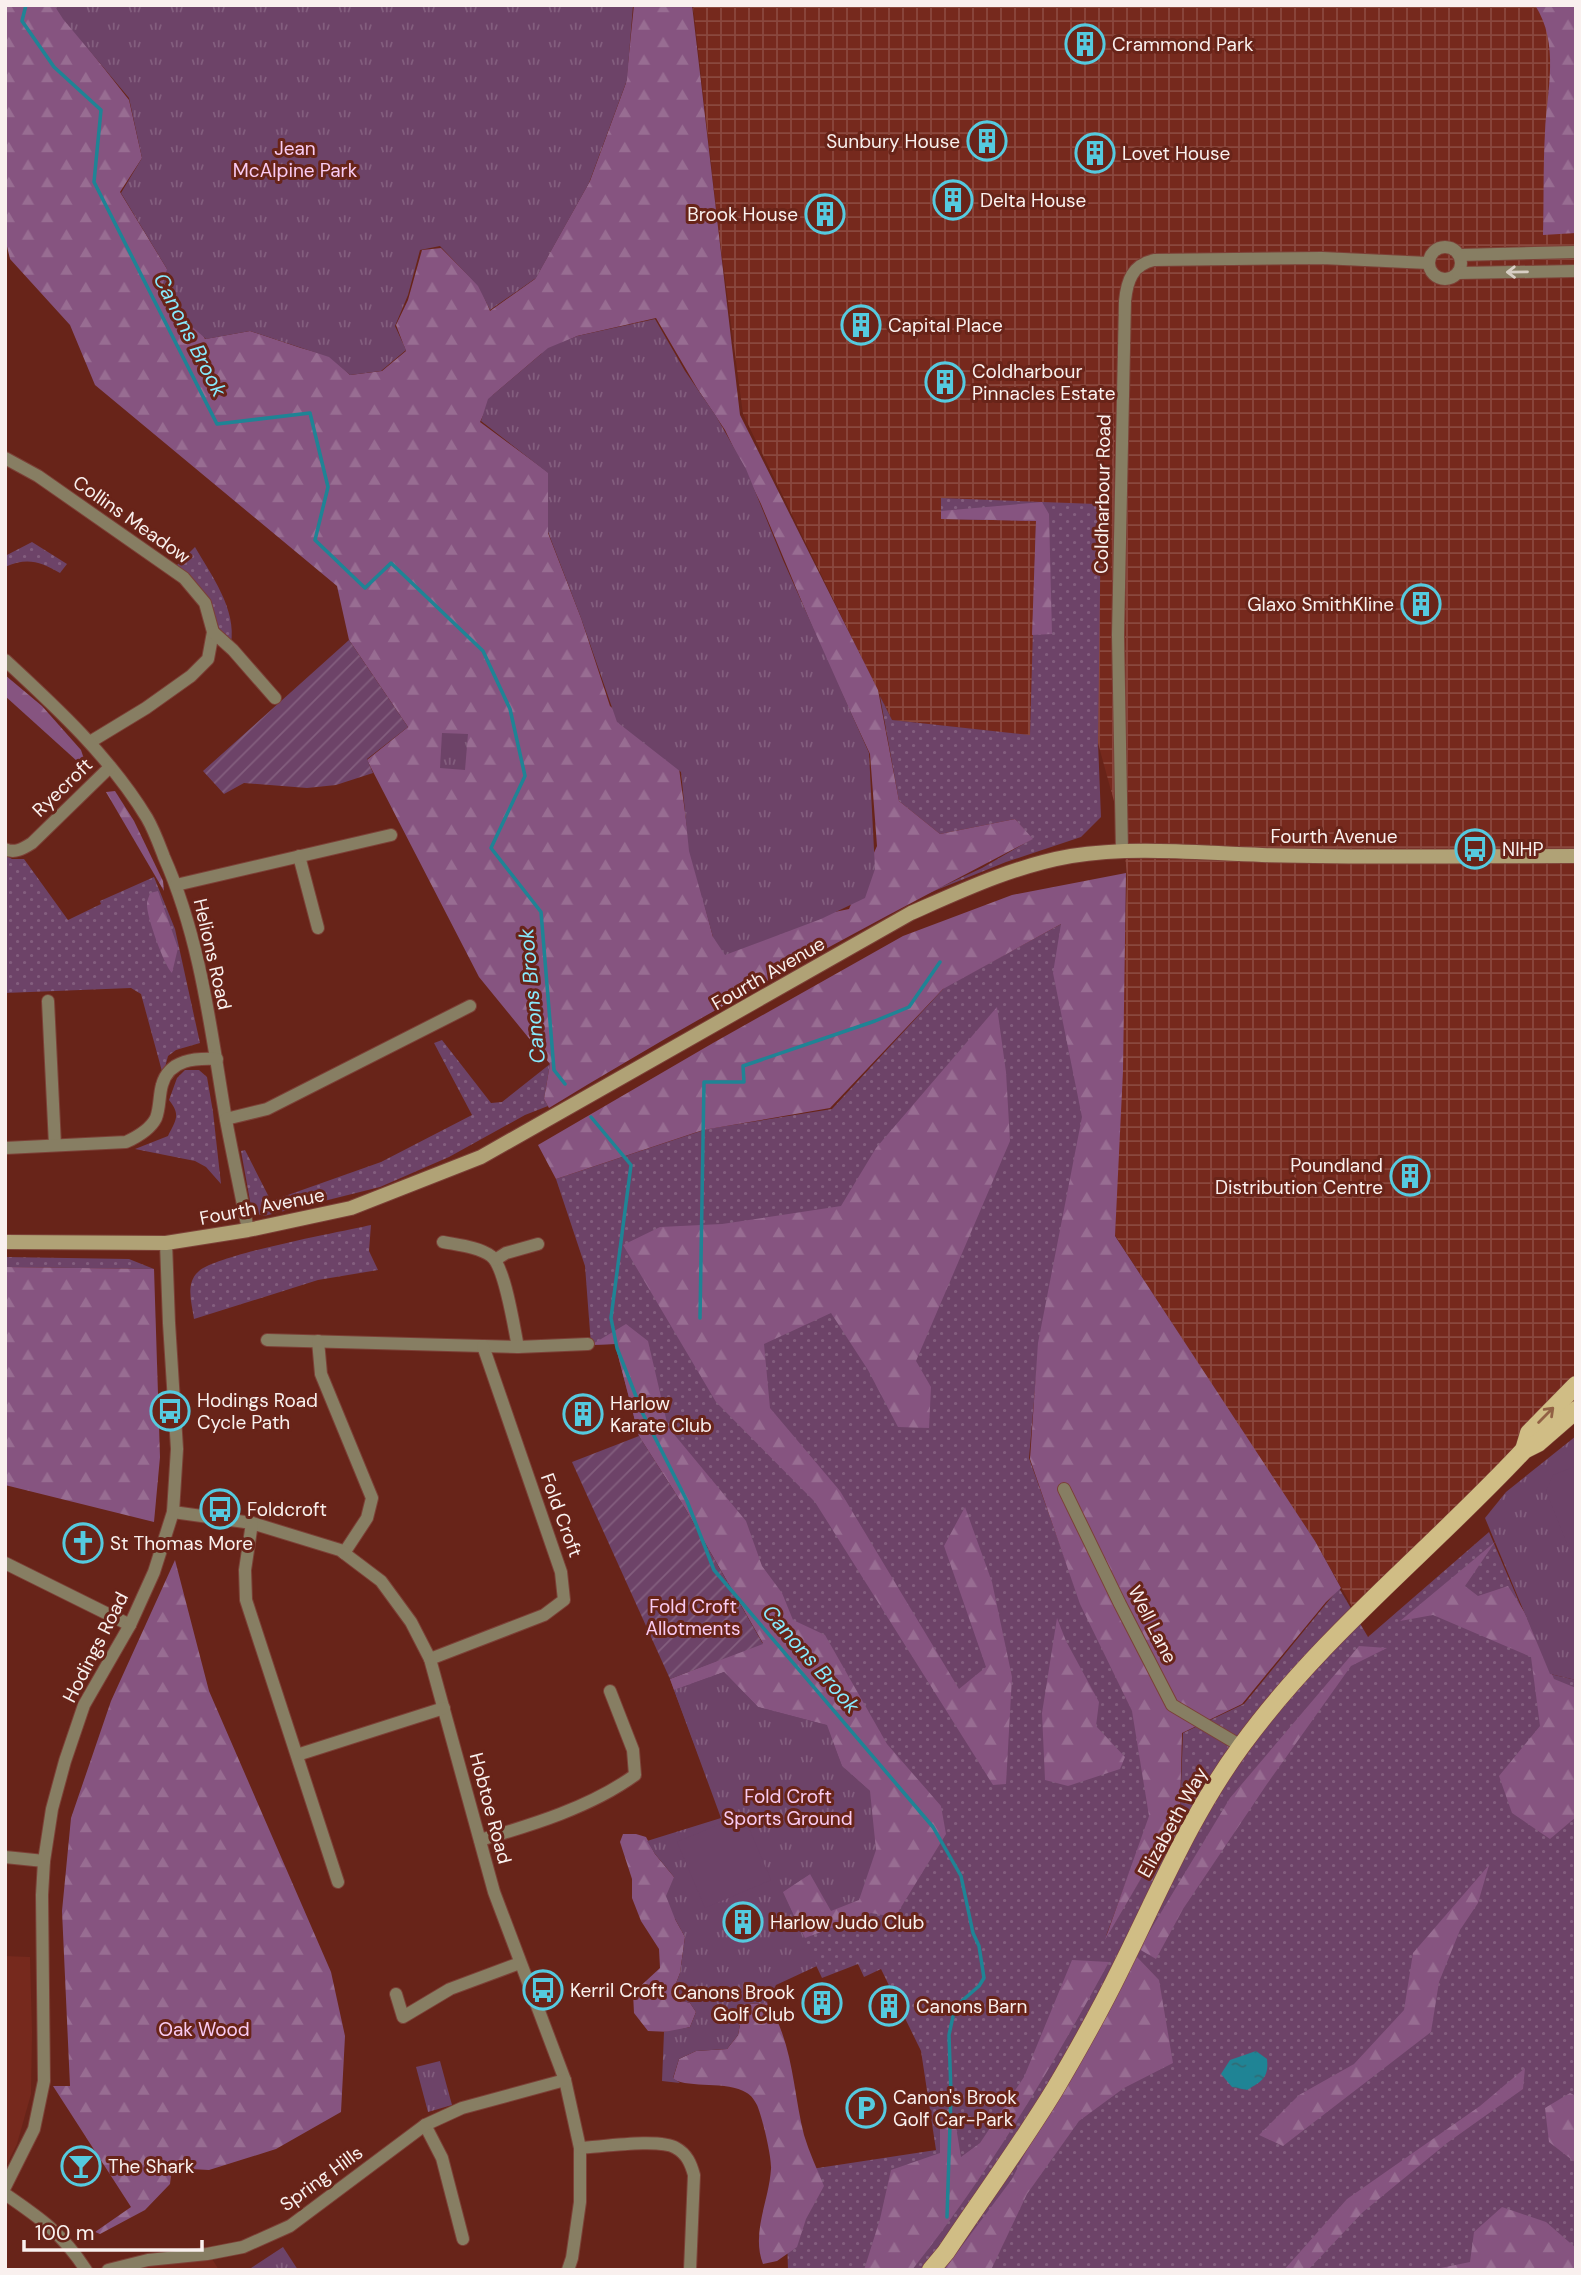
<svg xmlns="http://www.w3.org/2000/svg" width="1581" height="2275" font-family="'DM Sans',sans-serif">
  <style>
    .built { fill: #76291d }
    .industrial { fill: url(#industrial-grid) }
    .grass { fill: url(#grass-dots) }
    .forest { fill: url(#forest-firs); fill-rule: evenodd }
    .park { fill: url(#park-tufts) }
    .garden { fill: url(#garden-furrows) }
    .pitch { fill: #6d4368 }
    .water { fill: url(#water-ripples) }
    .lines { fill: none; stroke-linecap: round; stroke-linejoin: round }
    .stream { stroke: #1f8495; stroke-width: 3.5 }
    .street-casing { stroke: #7c4137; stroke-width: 14 }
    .secondary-casing { stroke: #7c4137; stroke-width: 16 }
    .primary-casing { stroke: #7c4137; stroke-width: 19 }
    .street { stroke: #877e63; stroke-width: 12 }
    .secondary { stroke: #b0a276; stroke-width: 14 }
    .primary { stroke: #d0bd85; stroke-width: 18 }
    .oneway { stroke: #d7cec4 }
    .oneway2 { stroke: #926144 }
    .labels { text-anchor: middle; stroke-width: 6; stroke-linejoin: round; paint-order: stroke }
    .poi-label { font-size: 19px; fill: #f9f0ee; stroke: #682419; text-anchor: start }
    .park-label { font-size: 19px; fill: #f9cbf2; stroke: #682419 }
    .street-label { font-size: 19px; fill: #f9f0ee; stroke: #682419 }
    .water-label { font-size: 21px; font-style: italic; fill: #87eafd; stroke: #682419 }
  </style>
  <defs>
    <pattern id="industrial-grid" width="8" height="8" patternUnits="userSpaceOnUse" patternTransform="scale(1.75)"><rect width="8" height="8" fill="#76291d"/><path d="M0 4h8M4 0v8" fill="none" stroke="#8a483e"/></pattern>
    <pattern id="grass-dots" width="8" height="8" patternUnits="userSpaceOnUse" patternTransform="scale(1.75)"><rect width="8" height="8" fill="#6d4368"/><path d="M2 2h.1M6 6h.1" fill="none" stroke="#835e7e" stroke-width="1.8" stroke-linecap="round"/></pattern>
    <pattern id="forest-firs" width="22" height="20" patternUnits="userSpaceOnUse" patternTransform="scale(1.75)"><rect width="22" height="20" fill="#865480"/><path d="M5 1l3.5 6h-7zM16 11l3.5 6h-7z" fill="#986d92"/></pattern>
    <pattern id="park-tufts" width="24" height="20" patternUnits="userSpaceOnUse" patternTransform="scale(1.75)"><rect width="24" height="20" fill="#6d4368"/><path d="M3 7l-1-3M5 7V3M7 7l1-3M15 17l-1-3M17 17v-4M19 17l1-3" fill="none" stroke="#835e7e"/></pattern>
    <pattern id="garden-furrows" width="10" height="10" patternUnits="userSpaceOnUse" patternTransform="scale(1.75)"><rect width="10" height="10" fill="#6d4368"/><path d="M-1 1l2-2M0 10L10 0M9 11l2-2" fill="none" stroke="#835e7e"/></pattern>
    <pattern id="water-ripples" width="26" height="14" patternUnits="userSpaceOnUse" patternTransform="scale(1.75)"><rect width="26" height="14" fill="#1f8495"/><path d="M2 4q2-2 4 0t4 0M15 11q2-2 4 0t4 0" fill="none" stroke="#316c76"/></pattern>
  </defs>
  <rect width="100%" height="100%" fill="#682419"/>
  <!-- built -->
  <g class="built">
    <polygon points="5,1956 30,1957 32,2032 31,2094 17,2144 5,2168"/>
    <polygon points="212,2259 219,2270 126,2270 147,2264"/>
  </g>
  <!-- industrial -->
  <polygon class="industrial" points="693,5 1576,5 1576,1404 1354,1610 1315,1541 1254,1450 1115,1235 1127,877 1123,834 1098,743 892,720 743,414 719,233"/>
  <!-- grass -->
  <g class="grass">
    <polygon points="941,498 1097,504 1101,514 1098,742 1101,817 1081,837 1006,862 924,895 982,868 1032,839 1015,819 940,834 899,801 880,696 892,720 1030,735 1036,521 941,519"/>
    <path d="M32 542 67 564 60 573C40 562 28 557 5 567V556Z"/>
    <path d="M195 547C211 575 237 609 231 644L215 629 176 566Z"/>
    <polygon points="5,855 12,859 24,859 68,920 101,904 100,901 154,877 175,929 200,1043 176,1050 168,1056 163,1075 141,994 131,988 5,993"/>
    <polygon points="1063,923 1083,1116 1039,1344 1029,1458 1081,1604 1133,1712 1150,1818 1106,1936 1180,1813 1183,1733 1244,1704 1339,1588 1368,1637 1489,1532 1550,1674 1576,1680 1576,2270 788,2270 785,2173 936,2150 921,2051 881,1969 864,1977 858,1964 822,1978 743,1810 722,1818 670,1679 763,1643 685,1508 639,1436 615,1344 591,1345 585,1266 556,1179 707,1129 832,1109 945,987"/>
    <polygon points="442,1040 491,1103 502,1102 550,1064 544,1099 548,1106 525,1115 449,1157 380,1187 264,1216 252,1212 241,1151 245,1150 271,1201 381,1162 472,1115 434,1043"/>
    <path d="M185 1070H199L207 1077 213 1112 221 1184 206 1167 195 1161 135 1149 168 1136C176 1120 181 1115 169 1100L177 1078Z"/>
    <path d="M371 1225 369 1251 378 1270 318 1280 194 1319C192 1304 185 1284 198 1272 214 1255 340 1232 371 1225Z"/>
    <polygon points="5,1257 129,1259 154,1269 5,1267"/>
  </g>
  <!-- forest -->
  <g class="forest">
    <path d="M5 5H54L129 100 142 158 120 192 167 269 205 339 250 331 301 348 330 356 350 375 382 371 406 351 396 325 408 300 422 250 441 248 480 287 490 311 535 279 590 181 626 83 634 5H692L740 415 878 690 899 801 940 834 1015 819 1033 839C869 924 706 1012 549 1108L544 1099 550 1064 479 977 367 760 408 727 349 640 337 586 95 385 70 325 10 259 5 238ZM656 318 697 388 725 430 761 504 824 655 870 754 877 846 849 909 713 937 690 849 679 768 610 706 581 618 548 533 549 473 480 422 493 395 541 354 577 336Z"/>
    <path d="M1535 5H1576V233L1543 235C1544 201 1543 166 1545 132 1547 90 1560 44 1535 5Z"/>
    <polygon points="1042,502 1049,514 1052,634 1032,635 1036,521 941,519 941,511"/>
    <polygon points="5,675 42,706 81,750 88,771 5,696"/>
    <polygon points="115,791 134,821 163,881 164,891 106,792"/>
    <polygon points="1126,873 1123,1071 1115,1236 1315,1541 1341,1588 1326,1602 1242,1704 1182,1733 1180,1812 1105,1940 1149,1816 1132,1711 1080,1604 1030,1459 1038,1343 1082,1117 1053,973 1061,924 943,989 830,1108 703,1130 556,1179 538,1145 713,1043 903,936 1012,895"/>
    <path d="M158 891 178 948 172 973C164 965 146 915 147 904 147 900 149 897 150 893Z"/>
    <polygon points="997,1007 1006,1072 1010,1141 916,1361 931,1387 929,1428 898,1427 868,1370 831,1313 764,1344 770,1408 840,1491 959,1689 986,1667 944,1546 965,1507 992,1582 1012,1677 1006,1784 993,1785 815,1502 716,1402 623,1245 660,1227 722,1224 841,1206 876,1148"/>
    <polygon points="5,1267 154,1269 160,1457 154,1522 5,1485"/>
    <polygon points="626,1324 648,1341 668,1427 746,1521 762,1566 782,1593 793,1620 825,1635 887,1744 941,1806 946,1834 895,1917 871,1913 805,1938 782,1892 810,1874 870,1791 842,1766 826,1725 758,1707 724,1672 674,1690 670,1679 763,1643 685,1508 639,1436 615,1344 591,1345"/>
    <polygon points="1495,1542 1465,1586 1478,1596 1508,1586 1525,1613 1554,1679 1576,1688 1576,1769 1574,1775 1576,1817 1550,1839 1512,1813 1499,1776 1540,1726 1531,1657 1433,1615 1400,1621"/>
    <polygon points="175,1560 209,1691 331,1972 345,2036 341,2112 276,2149 209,2170 172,2168 170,2184 145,2210 100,2234 95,2232 131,2207 53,2086 70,2086 62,1911 71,1818 111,1701"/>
    <polygon points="1057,1618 1066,1641 1099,1702 1096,1726 1125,1757 1120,1769 1068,1786 1045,1780 1042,1713"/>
    <polygon points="1359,1646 1387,1648 1351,1666 1267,1784 1183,1909 1156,1959 1139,1949 1230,1798"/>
    <polygon points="623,1834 636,1834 646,1837 655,1854 674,1877 675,1919 685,1937 680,1973 673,1991 679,2000 690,2003 696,2012 690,2027 671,2032 648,2031 634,2013 633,1993 660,1968 659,1949 641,1921 632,1898 632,1879 620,1842"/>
    <polygon points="1489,1865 1478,1903 1460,1930 1439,1982 1431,2032 1283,2146 1259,2135 1299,2095 1354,2064 1404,2010 1413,1953"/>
    <polygon points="1136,1956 1159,1980 1173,2063 1124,2088 1079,2121 1027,2194 991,2270 944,2270 1012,2179 1036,2131"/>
    <path d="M1072 1960 1109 1962C1051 2069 988 2174 912 2270H864L880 2219 891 2170 940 2153V2122L955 2121 961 2157 980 2143 1024 2077Z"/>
    <path d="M767 2003C793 2040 793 2092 804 2135 809 2152 817 2169 824 2186L806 2219 797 2247 777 2261 763 2264C751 2233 769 2201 771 2169 772 2158 762 2116 757 2105 755 2101 751 2095 747 2093 726 2080 691 2089 673 2079L679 2059 696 2051 727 2049 738 2035 744 2004Z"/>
    <polygon points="1525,2068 1523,2089 1447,2143 1363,2212 1308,2270 1284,2270 1347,2199 1480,2106"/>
    <polygon points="1570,2093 1576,2096 1576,2163 1549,2142 1545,2108"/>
    <polygon points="1502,2207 1546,2222 1576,2248 1576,2270 1431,2270 1470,2262 1474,2232"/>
  </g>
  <!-- park -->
  <g class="park">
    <polygon points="54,5 633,5 627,80 589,183 536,278 490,310 478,286 440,246 420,250 408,295 395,326 406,350 381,371 350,375 329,357 250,331 206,339 172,309 160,295 167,269 121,193 142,158 129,98 63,19"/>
    <polygon points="655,319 685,371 716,416 746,469 783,560 869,753 875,869 865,898 821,919 725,955 713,937 689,851 681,772 617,722 581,618 548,532 548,473 481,421 488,399 548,348 577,336"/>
    <polygon points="442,733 468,734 465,770 440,768"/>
    <polygon points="1576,1436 1576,1680 1550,1674 1485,1518 1506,1492"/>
    <polygon points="724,1672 758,1707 827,1725 842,1766 870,1791 876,1850 859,1900 831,1911 810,1874 783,1892 817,1966 776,1985 767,2003 744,2004 738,2035 727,2049 696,2051 679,2059 673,2078 680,2083 662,2081 664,2032 690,2027 696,2012 690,2003 673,1998 673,1991 680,1973 685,1937 675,1919 666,1896 674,1877 655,1854 647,1841 721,1818 674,1690"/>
    <polygon points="440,2061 452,2105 428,2112 416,2067"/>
    <polygon points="283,2247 298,2270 248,2270"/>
  </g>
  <!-- garden -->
  <g class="garden">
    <polygon points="349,640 408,727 367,759 373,773 336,785 307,788 244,783 224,794 203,771"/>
    <polygon points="639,1436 685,1508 763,1644 670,1679 572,1462"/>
  </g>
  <!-- pitch -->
  <g class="pitch">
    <polygon points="1576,1466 1576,1566 1546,1491 1553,1475"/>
    <polygon points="743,1814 771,1880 705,1908 677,1842"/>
  </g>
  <!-- water -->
  <path class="water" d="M1256 2051 1267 2059C1269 2078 1262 2081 1247 2090L1232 2087 1221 2074 1230 2060Z"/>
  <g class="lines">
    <!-- stream -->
    <g class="stream">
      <polyline points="26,5 22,21 54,67 101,110 94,182 217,424 310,413 328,487 315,540 365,588 391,563 483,651 510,709 525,776 491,848 541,912 554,1070 565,1084"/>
      <polyline points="591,1117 631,1165 611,1318 617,1348 643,1414 687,1501 714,1570 933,1827 961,1876 973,1933 979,1946 984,1978 979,1986 955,2007 949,2035 951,2094 947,2217"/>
      <polyline points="700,1318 704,1082 744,1082 743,1066 875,1021 909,1007 940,962"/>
    </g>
    <!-- street casing -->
    <g class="street-casing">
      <g id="street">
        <circle cx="1445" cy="263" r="16"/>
        <polyline points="1459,255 1576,252"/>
        <polyline points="1458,273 1576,271"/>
        <polyline points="5,458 38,476 184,578 205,603 213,632 208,659 191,676 146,708 90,742"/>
        <polyline points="213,632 233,650 275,698"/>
        <path d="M5 660C57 708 110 757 147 818 154 830 159 844 164 857 201 940 211 1032 226 1120 233 1157 241 1194 248 1230"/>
        <path d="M5 849C15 854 24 848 32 843L110 767"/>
        <path d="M1122 851 1118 635 1125 301C1127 281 1132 265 1154 260L1322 258 1428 263"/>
        <polyline points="299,856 318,928"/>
        <polyline points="176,885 391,835"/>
        <polyline points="48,1001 55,1145"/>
        <polyline points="226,1119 267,1109 470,1006"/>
        <path d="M5 1148 126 1142C137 1137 150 1130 156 1118 160 1108 159 1095 162 1085 169 1059 196 1058 217 1059"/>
        <path d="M443 1242C458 1245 479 1247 491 1256 505 1266 514 1328 518 1347"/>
        <polyline points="495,1260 506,1253 538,1244"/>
        <polyline points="267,1340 518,1347 588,1344"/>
        <polyline points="318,1341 321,1374 372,1498 367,1518 344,1553"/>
        <polyline points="1064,1489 1120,1604 1172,1705 1241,1746"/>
        <polyline points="173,1512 252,1523 340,1550 381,1581 411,1622 430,1659 494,1892 565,2080 580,2148 580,2202 572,2258 568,2270"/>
        <polyline points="252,1523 245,1570 246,1600 338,1882"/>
        <polyline points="5,1563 130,1625"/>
        <polyline points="430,1659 544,1615 564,1600 561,1572 483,1346"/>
        <polyline points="297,1755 444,1708"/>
        <path d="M480 1840C532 1825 591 1807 635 1775L633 1750 610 1691"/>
        <polyline points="5,1857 44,1861"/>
        <polyline points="396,1994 403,2017 450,1989 520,1963"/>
        <polyline points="425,2125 442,2158 463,2239"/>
        <path d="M580 2148C601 2147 660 2138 676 2148 687 2154 691 2164 694 2175L690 2270"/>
        <polyline points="5,2187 34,2129 44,2081 42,1895 44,1861 52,1809 65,1761 84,1705 130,1625 154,1572 173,1512 177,1449 169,1323 166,1243"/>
        <path d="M5 2194C40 2218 62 2233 86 2270"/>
        <polyline points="108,2270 148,2260 207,2254 243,2247 290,2226 425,2125 462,2108 565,2080"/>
      </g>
    </g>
    <!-- secondary casing -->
    <g class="secondary-casing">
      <path id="secondary" d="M5 1242 166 1243 248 1230 351 1208 481 1157 911 913C963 890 1014 866 1071 856 1134 846 1198 853 1262 855 1366 858 1471 856 1576 856"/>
    </g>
    <!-- primary casing -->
    <g class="primary-casing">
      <g id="primary">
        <polyline points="1524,1450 1529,1433 1576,1385"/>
        <path d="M931 2270 946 2252C982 2198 1021 2145 1055 2089 1078 2050 1101 2009 1121 1968 1159 1892 1191 1814 1242 1745 1322 1635 1431 1550 1524 1450L1538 1443 1576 1410"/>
      </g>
    </g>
    <!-- street -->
    <use href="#street" class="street"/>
    <!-- secondary -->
    <use href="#secondary" class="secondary"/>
    <!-- primary -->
    <use href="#primary" class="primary"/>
  </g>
  <!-- one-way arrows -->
  <defs><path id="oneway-shaft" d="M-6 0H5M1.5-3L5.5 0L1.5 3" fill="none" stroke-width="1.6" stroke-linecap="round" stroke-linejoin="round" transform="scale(1.75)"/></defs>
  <use class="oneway" href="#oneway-shaft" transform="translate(1517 272) rotate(179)"/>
  <use class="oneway2" href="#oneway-shaft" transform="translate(1546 1415) rotate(-45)"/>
  <!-- icons -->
  <defs>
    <g id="building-ring" transform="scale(2.0125)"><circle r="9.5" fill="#682419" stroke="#55cadf" stroke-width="1.5"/><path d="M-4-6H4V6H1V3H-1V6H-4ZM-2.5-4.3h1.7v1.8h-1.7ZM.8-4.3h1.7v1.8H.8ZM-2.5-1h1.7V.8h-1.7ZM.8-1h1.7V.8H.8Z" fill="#55cadf"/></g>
    <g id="bus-ring" transform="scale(2.0125)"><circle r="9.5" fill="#682419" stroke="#55cadf" stroke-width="1.5"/><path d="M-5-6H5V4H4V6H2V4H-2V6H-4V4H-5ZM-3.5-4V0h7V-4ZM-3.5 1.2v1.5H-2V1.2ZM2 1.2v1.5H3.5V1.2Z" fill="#55cadf"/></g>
    <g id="church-ring" transform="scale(2.0125)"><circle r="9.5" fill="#682419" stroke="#55cadf" stroke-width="1.5"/><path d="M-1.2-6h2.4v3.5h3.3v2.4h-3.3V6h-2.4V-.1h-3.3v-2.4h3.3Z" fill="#55cadf"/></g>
    <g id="parking-ring" transform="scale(2.0125)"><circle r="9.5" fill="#682419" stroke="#55cadf" stroke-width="1.5"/><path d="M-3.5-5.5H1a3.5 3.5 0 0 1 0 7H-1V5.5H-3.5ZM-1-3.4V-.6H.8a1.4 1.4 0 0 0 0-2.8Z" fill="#55cadf"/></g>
    <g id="bar-ring" transform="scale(2.0125)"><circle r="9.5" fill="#682419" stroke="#55cadf" stroke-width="1.5"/><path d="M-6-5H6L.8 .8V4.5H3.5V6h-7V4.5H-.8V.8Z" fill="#55cadf"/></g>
  </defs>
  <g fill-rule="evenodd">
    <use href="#building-ring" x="1085" y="44"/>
    <use href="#building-ring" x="987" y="141"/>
    <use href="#building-ring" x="1095" y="153"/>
    <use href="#building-ring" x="953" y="200"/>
    <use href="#building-ring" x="825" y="214"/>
    <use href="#building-ring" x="861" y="325"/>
    <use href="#building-ring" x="945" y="382"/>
    <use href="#building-ring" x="1421" y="604"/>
    <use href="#bus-ring" x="1475" y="849"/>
    <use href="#building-ring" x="1410" y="1176"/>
    <use href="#bus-ring" x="170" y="1411"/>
    <use href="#building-ring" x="583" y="1414"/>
    <use href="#bus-ring" x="220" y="1509"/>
    <use href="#church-ring" x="83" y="1543"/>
    <use href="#building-ring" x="743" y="1922"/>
    <use href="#bus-ring" x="543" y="1990"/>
    <use href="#building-ring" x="822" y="2003"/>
    <use href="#building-ring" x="889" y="2006"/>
    <use href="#parking-ring" x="866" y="2108"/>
    <use href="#bar-ring" x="81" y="2166"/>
  </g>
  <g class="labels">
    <!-- poi labels -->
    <g class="poi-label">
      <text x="1112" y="51">Crammond Park</text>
      <text x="960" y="148" text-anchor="end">Sunbury House</text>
      <text x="1122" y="160">Lovet House</text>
      <text x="980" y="207">Delta House</text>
      <text x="798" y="221" text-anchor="end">Brook House</text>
      <text x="888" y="332">Capital Place</text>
      <text x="972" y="378">Coldharbour<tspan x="972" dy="22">Pinnacles Estate</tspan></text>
      <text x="1394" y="611" text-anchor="end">Glaxo SmithKline</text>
      <text x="1502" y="856">NIHP</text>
      <text x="1383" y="1172" text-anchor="end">Poundland<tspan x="1383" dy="22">Distribution Centre</tspan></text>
      <text x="197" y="1407">Hodings Road<tspan x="197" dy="22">Cycle Path</tspan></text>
      <text x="610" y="1410">Harlow<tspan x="610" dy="22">Karate Club</tspan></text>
      <text x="247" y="1516">Foldcroft</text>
      <text x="110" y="1550">St Thomas More</text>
      <text x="770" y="1929">Harlow Judo Club</text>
      <text x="570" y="1997">Kerril Croft</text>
      <text x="795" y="1999" text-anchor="end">Canons Brook<tspan x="795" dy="22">Golf Club</tspan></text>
      <text x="916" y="2013">Canons Barn</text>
      <text x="893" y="2104">Canon's Brook<tspan x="893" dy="22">Golf Car-Park</tspan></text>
      <text x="108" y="2173">The Shark</text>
    </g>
    <!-- park labels -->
    <g class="park-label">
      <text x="295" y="155">Jean<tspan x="295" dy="22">McAlpine Park</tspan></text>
      <text x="693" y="1613">Fold Croft<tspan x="693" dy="22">Allotments</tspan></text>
      <text x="788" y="1803">Fold Croft<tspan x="788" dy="22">Sports Ground</tspan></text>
      <text x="204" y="2036">Oak Wood</text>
    </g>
    <!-- street labels -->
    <g class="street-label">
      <text transform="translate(1102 494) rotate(-89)" y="7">Coldharbour Road</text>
      <text transform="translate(132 519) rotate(35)" y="7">Collins Meadow</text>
      <text transform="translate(62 787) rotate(-44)" y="7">Ryecroft</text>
      <text x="1334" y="843">Fourth Avenue</text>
      <text transform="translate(213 954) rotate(77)" y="7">Helions Road</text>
      <text transform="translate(768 973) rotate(-30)" y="7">Fourth Avenue</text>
      <text transform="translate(262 1206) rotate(-11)" y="7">Fourth Avenue</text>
      <text transform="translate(562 1515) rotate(70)" y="7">Fold Croft</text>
      <text transform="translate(1153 1624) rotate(63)" y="7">Well Lane</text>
      <text transform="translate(95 1647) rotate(-63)" y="7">Hodings Road</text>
      <text transform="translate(491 1808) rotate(75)" y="7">Hobtoe Road</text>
      <text transform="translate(1172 1822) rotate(-61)" y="7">Elizabeth Way</text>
      <text transform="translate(321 2178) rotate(-36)" y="7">Spring Hills</text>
    </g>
    <!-- water labels -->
    <g class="water-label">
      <text transform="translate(190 335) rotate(63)" y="7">Canons Brook</text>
      <text transform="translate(532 996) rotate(-95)" y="7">Canons Brook</text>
      <text transform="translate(811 1659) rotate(49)" y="7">Canons Brook</text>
    </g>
  </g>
  <!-- border -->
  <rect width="1581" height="2275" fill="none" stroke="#f9f0ee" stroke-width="14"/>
  <!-- scale -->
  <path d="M24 2240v10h178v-10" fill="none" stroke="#f9f0ee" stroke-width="3.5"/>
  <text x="35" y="2240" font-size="21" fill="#f9f0ee" stroke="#682419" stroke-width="5" paint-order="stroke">100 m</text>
</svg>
